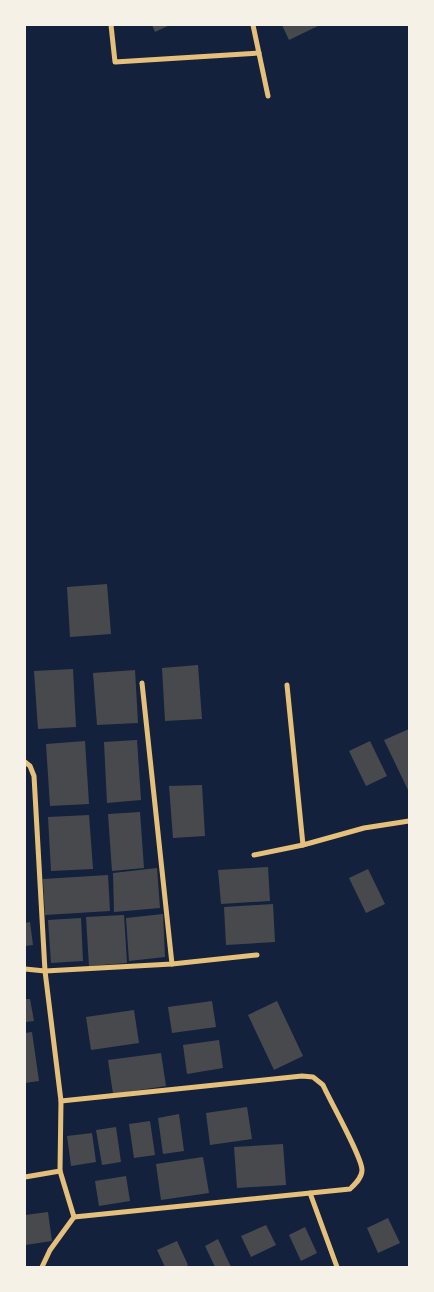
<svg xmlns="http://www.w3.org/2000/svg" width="434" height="1292" font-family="Ubuntu,sans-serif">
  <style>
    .building { fill: #48494c }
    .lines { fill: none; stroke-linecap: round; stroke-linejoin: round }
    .minor { stroke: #e5c07b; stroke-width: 5 }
  </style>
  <rect width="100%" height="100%" fill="#14213d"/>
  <!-- building -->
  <g class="building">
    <polygon points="152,25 170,25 155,32"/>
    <polygon points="282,25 320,25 289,40"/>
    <polygon points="107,584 111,634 70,637 67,587"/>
    <polygon points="198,665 202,719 165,721 162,668"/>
    <polygon points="73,669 76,727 38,729 34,671"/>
    <polygon points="135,670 138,723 97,725 93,673"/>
    <polygon points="409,729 409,792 384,740"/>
    <polygon points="137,740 141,800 107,803 104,742"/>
    <polygon points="85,741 89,804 50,806 46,744"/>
    <polygon points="370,741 387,776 366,786 349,751"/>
    <polygon points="202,785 205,836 173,838 169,786"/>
    <polygon points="140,812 144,868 112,871 108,814"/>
    <polygon points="89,815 93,869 51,871 48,817"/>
    <polygon points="268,867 270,901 221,904 218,870"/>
    <polygon points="157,868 160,908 114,912 113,873"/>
    <polygon points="368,869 385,904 366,913 349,878"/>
    <polygon points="108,875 110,911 45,915 43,879"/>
    <polygon points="273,904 275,942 226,945 224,907"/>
    <polygon points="163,914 165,957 129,961 126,918"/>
    <polygon points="124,915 127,963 89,966 86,917"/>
    <polygon points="81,918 83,961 51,963 48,920"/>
    <polygon points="30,922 33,945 25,946 25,923"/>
    <polygon points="25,999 30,999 34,1021 25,1022"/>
    <polygon points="212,1001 216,1027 172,1033 168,1007"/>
    <polygon points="277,1001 303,1056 274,1070 248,1015"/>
    <polygon points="134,1010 139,1043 91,1050 86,1017"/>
    <polygon points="32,1032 39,1081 25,1083 25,1033"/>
    <polygon points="219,1040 223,1068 187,1074 183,1045"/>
    <polygon points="161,1053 166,1086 113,1094 108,1060"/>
    <polygon points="247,1107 252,1139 210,1145 206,1113"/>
    <polygon points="179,1114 184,1151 163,1154 158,1118"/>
    <polygon points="150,1121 155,1155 134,1158 129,1124"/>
    <polygon points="116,1127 121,1162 102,1165 96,1130"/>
    <polygon points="92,1133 96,1162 71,1166 67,1136"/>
    <polygon points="283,1144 286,1185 237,1188 234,1147"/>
    <polygon points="203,1157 209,1193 161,1200 156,1164"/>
    <polygon points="126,1176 130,1201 99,1206 95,1181"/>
    <polygon points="48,1212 52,1241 25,1245 25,1215"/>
    <polygon points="388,1218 400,1243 378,1253 367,1228"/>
    <polygon points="266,1225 276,1245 251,1257 241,1236"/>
    <polygon points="305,1227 317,1253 301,1261 289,1235"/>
    <polygon points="218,1239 231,1267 215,1267 205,1246"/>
    <polygon points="177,1241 188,1265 185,1267 165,1267 157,1250"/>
  </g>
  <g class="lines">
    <!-- minor -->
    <g class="minor">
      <polyline points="111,25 115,62 259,53"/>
      <polyline points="253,25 268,96"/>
      <polyline points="142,683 172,964"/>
      <polyline points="287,685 303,845"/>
      <polyline points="25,762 30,766 34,776 45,971 61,1101 60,1171 25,1177"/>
      <polyline points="254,855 303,845 364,828 409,821"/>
      <polyline points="25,969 45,971 172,964 257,955"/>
      <path d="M60 1171 74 1217 350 1189C355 1184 362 1178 362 1170 362 1157 330 1101 323 1085L313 1077 302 1076 61 1101"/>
      <polyline points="310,1193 337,1267"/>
      <polyline points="42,1267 50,1250 74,1217"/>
    </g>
  </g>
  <!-- border -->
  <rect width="434" height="1292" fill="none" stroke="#f6f1e7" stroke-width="52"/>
</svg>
